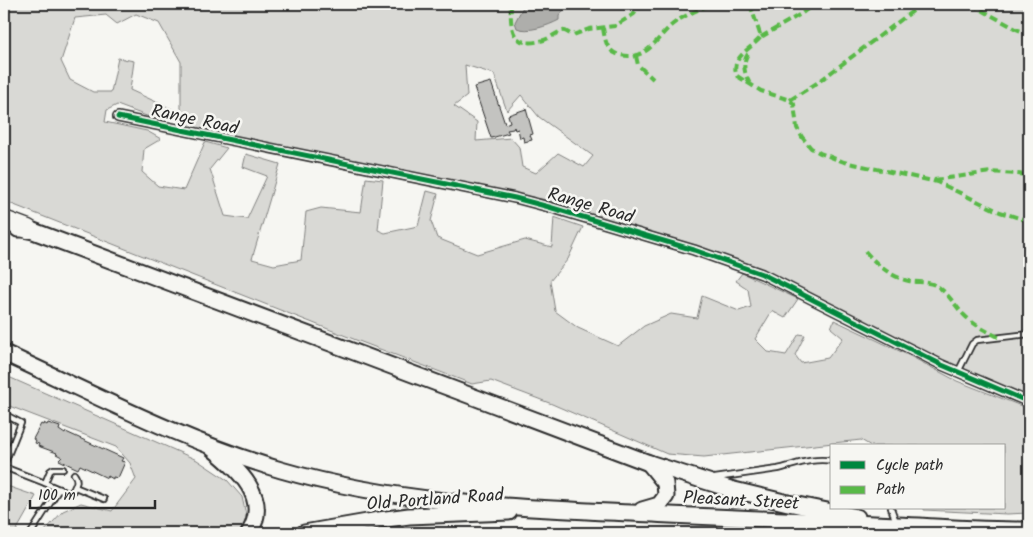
<svg xmlns="http://www.w3.org/2000/svg" width="1033" height="537" font-family="Kalam,sans-serif">
  <style>
    .green { fill: #d9d9d5; stroke: #828280; fill-rule: evenodd }
    .water { fill: #aeaeab; stroke: #7a7a78 }
    .building { fill: #c3c3c0; stroke: #2b2b2b }
    .lines { fill: none; stroke-linecap: round; stroke-linejoin: round }
    .service-casing { stroke: #2b2b2b; stroke-width: 8 }
    .minor-casing { stroke: #2b2b2b; stroke-width: 12 }
    .primary-casing { stroke: #2b2b2b; stroke-width: 19 }
    .trunk-casing { stroke: #2b2b2b; stroke-width: 19 }
    .motorway-casing { stroke: #2b2b2b; stroke-width: 21 }
    .service { stroke: #f6f6f2; stroke-width: 4.5 }
    .minor { stroke: #f6f6f2; stroke-width: 9 }
    .primary { stroke: #f6f6f2; stroke-width: 15 }
    .trunk { stroke: #f6f6f2; stroke-width: 15 }
    .motorway { stroke: #f6f6f2; stroke-width: 18 }
    .quiet { stroke: #58b947; stroke-width: 4; stroke-dasharray: 8 4; stroke-linecap: butt }
    .cycleway-casing { stroke: #f6f6f2; stroke-width: 8 }
    .cycleway { stroke: #00873e; stroke-width: 5 }
    .labels { text-anchor: middle; stroke-width: 5; stroke-linejoin: round; paint-order: stroke }
    .street-label { font-size: 18px; fill: #2b2b2b; stroke: #f6f6f2 }
  </style>
  <rect width="100%" height="100%" fill="#f6f6f2"/>
  <filter id="ink" filterUnits="userSpaceOnUse"><feTurbulence type="fractalNoise" baseFrequency=".02" numOctaves="2"/><feDisplacementMap in="SourceGraphic" scale="10" xChannelSelector="R" yChannelSelector="G"/><feConvolveMatrix kernelMatrix="1 2 1 2 8 2 1 2 1" color-interpolation-filters="sRGB"/></filter>
  <g filter="url(#ink)">
    <!-- green -->
    <g class="green">
      <path d="M4 4H1029V398L951 365 775 275 724 256 542 199 450 182 181 126V62L159 23 136 14 117 24 106 15 75 18 61 61 70 80 93 92H111L118 58 134 61 130 90 174 110 160 121 117 105 107 110 105 122 147 131 161 139 144 149 142 172 158 186 184 190 205 142 227 148 210 169 225 216 247 219 267 176 243 167 246 154 280 164 252 259 274 265 301 260 306 212 321 208 361 212 366 178 383 180 378 230 385 233 418 226 427 191 438 194 431 221 437 238 477 254 525 240 552 247 554 217 583 227 568 259 550 281 555 311 578 328 618 346 644 326 671 314 697 318 702 296 739 311 751 307 748 289 736 281 742 273 798 299 785 318 772 311 755 339 768 352 786 355 799 334 805 335 795 355 801 363 828 358 843 338 831 328 834 320 910 356 957 381 1029 409V513L1007 514 924 510V508H1004V446H871L861 440 704 457 667 454 552 404 491 381 472 384 356 340 4 201ZM465 65 494 74 507 111 521 95 539 117 593 156 584 167 558 153 536 173 522 167 519 147 511 138 476 141 477 122 454 106 467 96Z"/>
      <polygon points="4,375 197,460 227,480 242,497 246,515 245,531 241,533 43,533 63,511 81,503 112,511 136,479 130,463 116,447 4,404"/>
      <polygon points="4,485 36,496 15,533 4,533"/>
    </g>
    <!-- water -->
    <path class="water" d="M535 4H569L559 16V20C548 26 527 33 517 28L515 22 523 7Z"/>
    <!-- building -->
    <g class="building">
      <polygon points="491,82 505,124 510,122 508,115 526,109 533,134 530,135 532,140 524,142 523,137 520,138 518,129 515,130 514,127 513,129 507,130 509,133 491,138 474,87"/>
      <polygon points="44,423 47,425 48,423 60,427 59,430 65,434 66,432 123,458 121,461 125,462 118,478 113,477 113,479 108,476 107,478 80,465 78,469 59,460 62,457 56,454 57,453 38,446 39,444 35,443 36,441 33,439 41,424 43,425"/>
    </g>
    <g class="lines">
      <!-- service casing -->
      <g class="service-casing">
        <g id="service">
          <polyline points="958,372 972,344 977,340 1029,334"/>
          <polyline points="4,414 21,423 4,465"/>
          <polyline points="4,467 45,483"/>
          <path d="M715 478C736 475 757 472 778 469 795 465 814 457 832 461"/>
          <polyline points="75,487 104,499"/>
          <polyline points="59,489 45,483 50,471 53,469 63,469"/>
          <polyline points="891,508 896,522"/>
          <path d="M31 533 59 489 66 493 72 492C76 485 79 480 74 474"/>
        </g>
      </g>
      <!-- minor casing -->
      <g class="minor-casing">
        <polyline id="minor" points="118,117 515,198 549,207 694,250 762,274 942,365 1029,402"/>
      </g>
      <!-- primary casing -->
      <g class="primary-casing">
        <g id="primary">
          <path d="M211 447C236 468 272 497 249 533"/>
          <polyline points="304,533 379,520 409,516 509,512"/>
        </g>
      </g>
      <!-- trunk casing -->
      <g class="trunk-casing">
        <g id="trunk">
          <polyline points="18,229 28,229 649,463 730,489 788,503 857,517"/>
          <path d="M4 353C95 395 185 442 281 470 409 507 538 508 670 515 745 519 821 522 897 525 941 527 985 530 1029 530"/>
          <polyline points="642,510 659,505 666,496 665,483 649,463"/>
        </g>
      </g>
      <!-- motorway casing -->
      <g class="motorway-casing">
        <polyline id="motorway" points="4,220 28,229"/>
      </g>
      <!-- service -->
      <use href="#service" class="service"/>
      <!-- minor -->
      <use href="#minor" class="minor"/>
      <!-- primary -->
      <use href="#primary" class="primary"/>
      <!-- trunk -->
      <use href="#trunk" class="trunk"/>
      <!-- motorway -->
      <use href="#motorway" class="motorway"/>
      <!-- quiet -->
      <g class="quiet">
        <path d="M511 4C510 28 511 50 544 40 550 38 556 33 562 31 566 30 569 34 573 35L589 29 615 26 634 14 642 4"/>
        <path d="M750 4 761 37C751 49 729 58 737 76L761 91 790 100 794 104 797 128 802 137 811 148 820 153 844 162 937 182 1000 212 1029 221"/>
        <polyline points="971,4 1016,29 1029,34"/>
        <path d="M603 28C605 39 606 52 620 55 648 61 655 39 673 24 684 15 699 10 711 4"/>
        <polyline points="761,37 801,14 814,4"/>
        <polyline points="636,56 638,65 653,79"/>
        <path d="M750 84C744 73 741 62 750 51"/>
        <polyline points="790,100 817,83 922,4"/>
        <polyline points="934,180 991,172 1029,175"/>
        <path d="M865 251C876 264 891 277 909 281 917 283 927 281 935 285 947 291 955 306 964 315 975 326 987 331 1000 338"/>
      </g>
      <!-- cycleway casing -->
      <g class="cycleway-casing">
        <polyline id="cycleway" points="118,117 515,198 549,207 694,250 762,274 942,365 1029,402"/>
      </g>
      <!-- cycleway -->
      <use href="#cycleway" class="cycleway"/>
    </g>
  </g>
  <g class="labels">
    <!-- street labels -->
    <g class="street-label">
      <text transform="translate(195 119) rotate(12)" y="6">Range Road</text>
      <text transform="translate(591 205) rotate(16)" y="6">Range Road</text>
      <text transform="translate(435 499) rotate(-4)" y="6">Old Portland Road</text>
      <text transform="translate(741 500) rotate(3)" y="6">Pleasant Street</text>
    </g>
  </g>
  <!-- margin -->
  <rect width="1033" height="537" fill="none" stroke="#f6f6f2" stroke-width="20"/>
  <rect x="10" y="10" width="1013" height="517" fill="none" stroke="#2b2b2b" stroke-width="2" filter="url(#ink)"/>
  <!-- legend -->
  <rect x="830" y="444" width="175" height="65" fill="#f6f6f2" stroke="#a5a5a2"/>
  <rect x="840" y="461" width="25" height="8" fill="#00873e" stroke="#a5a5a2"/>
  <text x="876" y="470" font-size="15" fill="#2b2b2b">Cycle path</text>
  <rect x="840" y="486" width="25" height="8" fill="#58b947" stroke="#a5a5a2"/>
  <text x="876" y="494" font-size="15" fill="#2b2b2b">Path</text>
  <!-- scale -->
  <path d="M30 500v8h125v-8" fill="none" stroke="#2b2b2b" stroke-width="2.5"/>
  <text x="38" y="500" font-size="15" fill="#2b2b2b" stroke="#f6f6f2" stroke-width="4" paint-order="stroke">100 m</text>
</svg>
